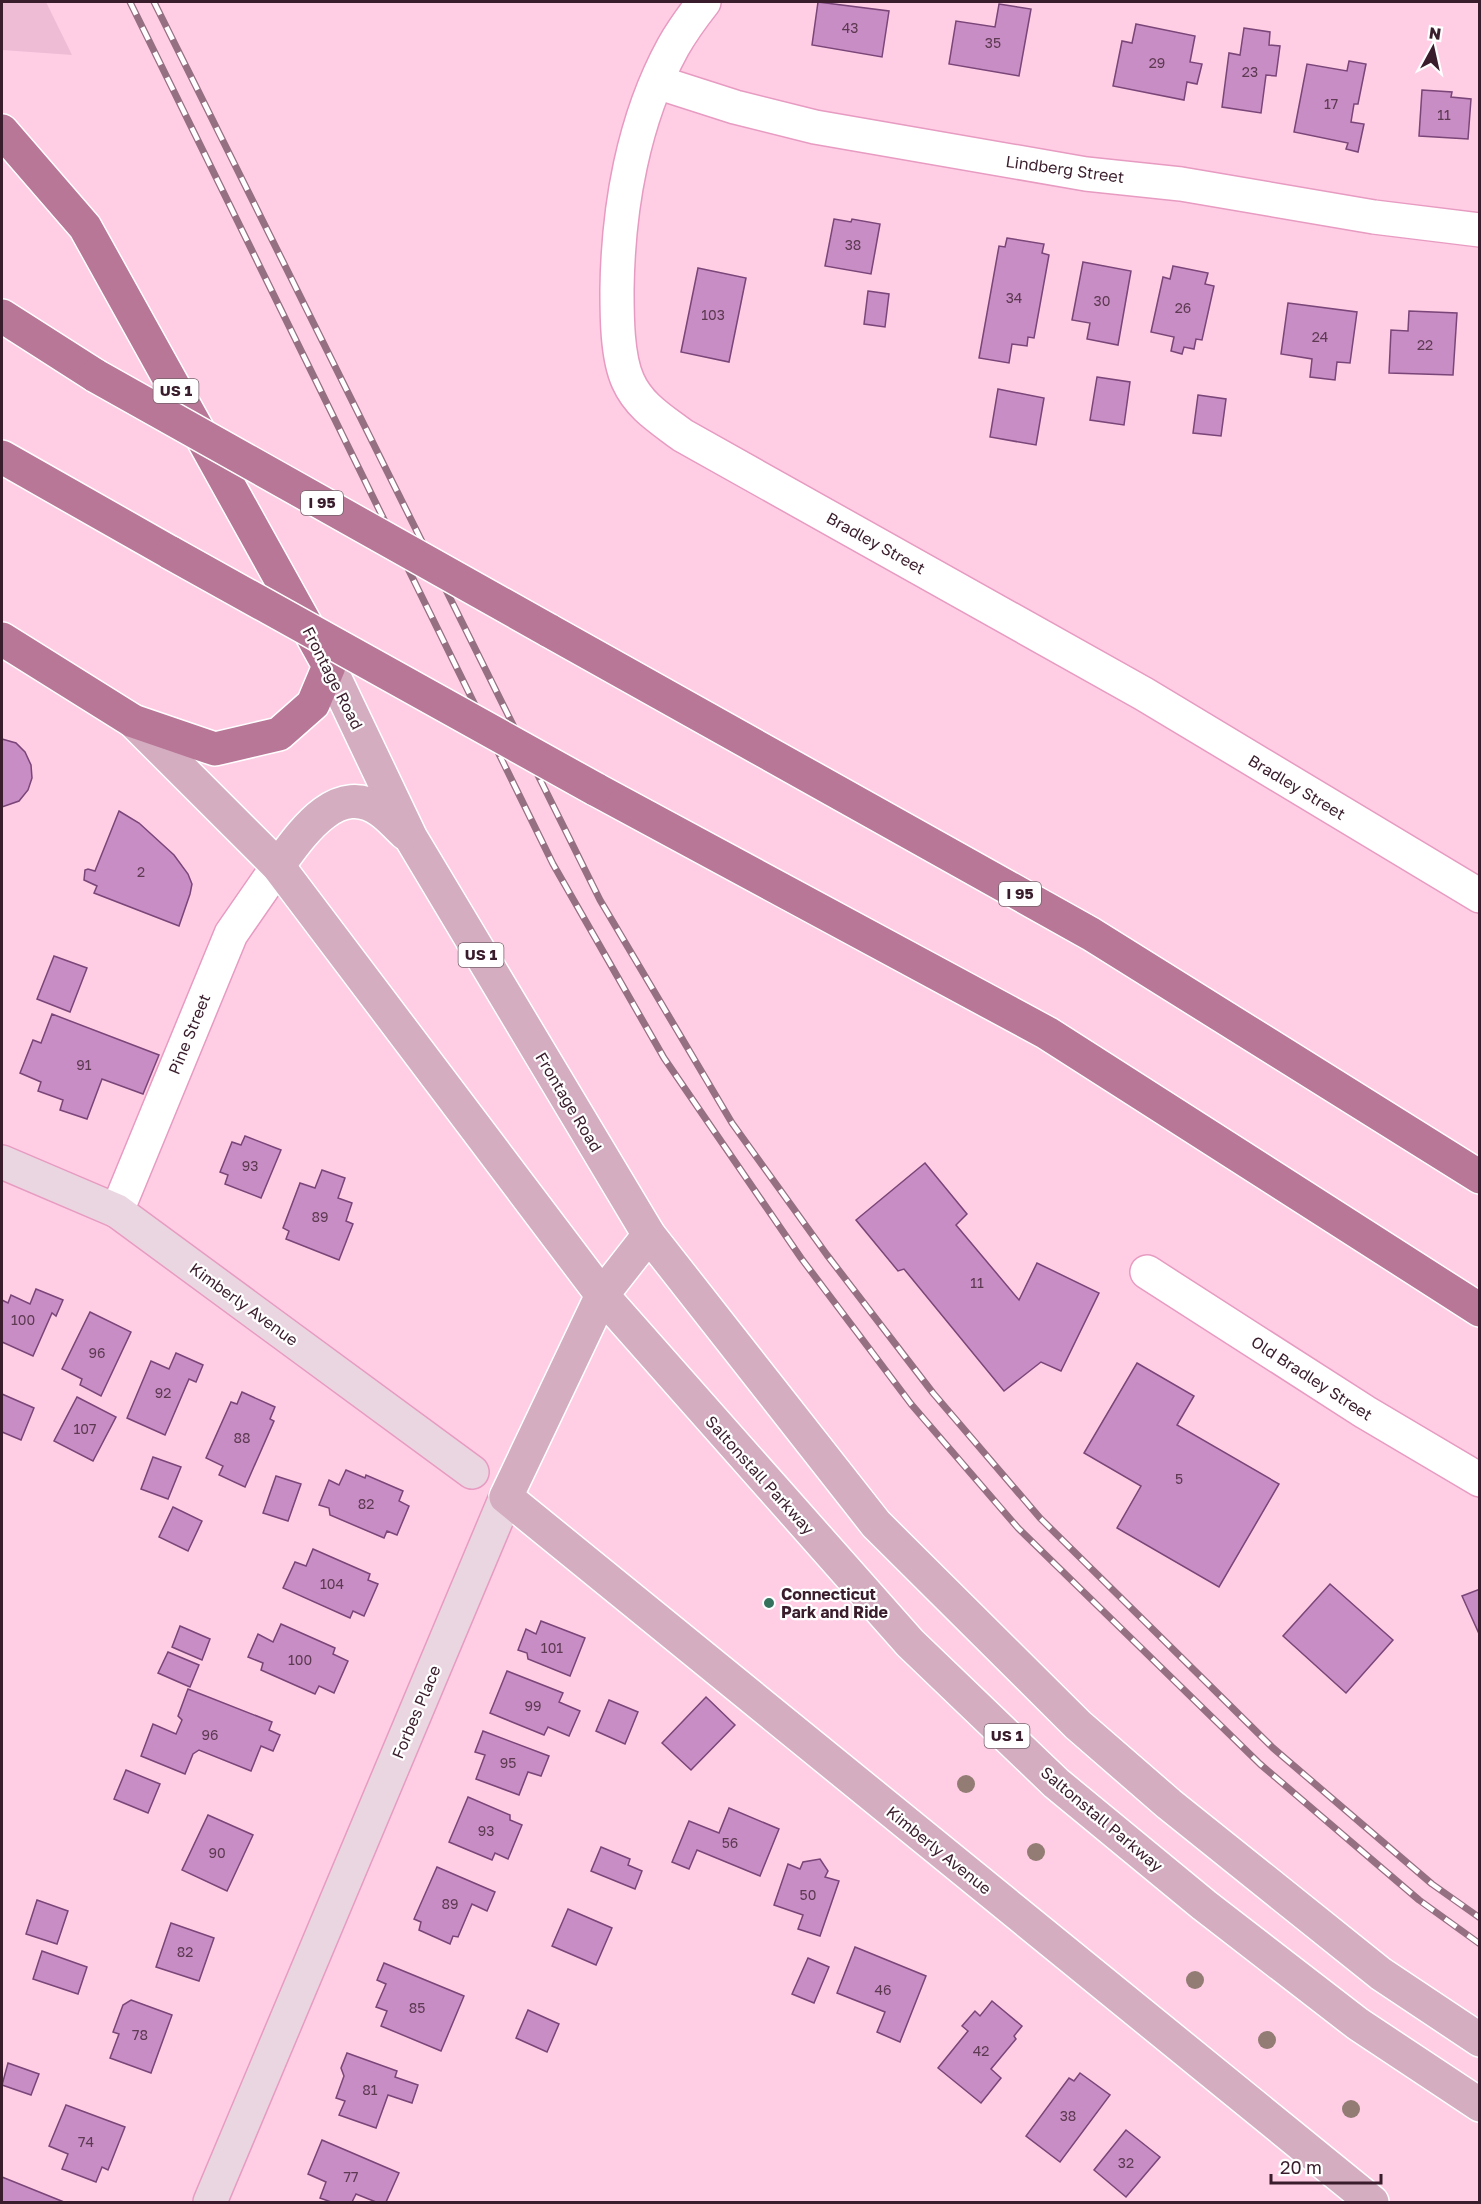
<svg xmlns="http://www.w3.org/2000/svg" width="1481" height="2204" font-family="'Golos Text',sans-serif">
  <style>
    .built { fill: #efbcd5 }
    .building { fill: #c78dc4; stroke: #7a4578; stroke-width: 1.5 }
    .lines { fill: none; stroke-linecap: round; stroke-linejoin: round }
    .street-casing { stroke: #e79bc1; stroke-width: 36 }
    .secondary-casing { stroke: #e79bc1; stroke-width: 36 }
    .primary-casing { stroke: #fff; stroke-width: 36 }
    .highway-casing { stroke: #fff; stroke-width: 36 }
    .street { stroke: #fff; stroke-width: 33 }
    .secondary { stroke: #ead6e0; stroke-width: 33 }
    .primary { stroke: #d4adc1; stroke-width: 33 }
    .highway { stroke: #b87797; stroke-width: 33 }
    .rail-casing { stroke: #956f82; stroke-width: 7 }
    .rail { stroke: #fff; stroke-width: 4.5; stroke-dasharray: 14; stroke-linecap: butt }
    .highway-bridge-casing { stroke: #fff; stroke-width: 36; stroke-linecap: butt }
    .highway-bridge { stroke: #b87797; stroke-width: 33 }
    .tree { fill: #927c74 }
    .poi-dot { fill: #35725d; stroke: #fff; stroke-width: 2 }
    .labels { text-anchor: middle; stroke-width: 4.5; stroke-linejoin: round; paint-order: stroke }
    .number-label { font-size: 14px; fill: #5d3952 }
    .shield { fill: #fff; stroke: #75616b; stroke-width: 1.5 }
    .shield-label { font-size: 15px; font-weight: bold; fill: #3a1d2c }
    .street-label { font-size: 16px; fill: #3a1d2c; stroke: #fff }
    .poi-label { font-size: 16px; font-weight: bold; fill: #3a1d2c; stroke: #fff; text-anchor: start }
  </style>
  <rect width="100%" height="100%" fill="#ffcee5"/>
  <!-- built -->
  <polygon class="built" points="2,2 46,2 72,55 2,50"/>
  <!-- building -->
  <g class="building">
    <polygon points="818,2 889,11 882,57 812,45"/>
    <polygon points="999,4 1031,9 1019,76 949,64 956,21 995,27"/>
    <polygon points="1136,24 1195,36 1190,62 1202,64 1197,84 1187,82 1184,100 1113,86 1122,41 1132,43"/>
    <polygon points="1244,28 1270,32 1269,45 1280,46 1276,76 1266,75 1261,113 1222,107 1229,53 1240,55"/>
    <polygon points="1349,61 1366,64 1358,104 1354,104 1351,122 1364,124 1358,152 1346,149 1348,143 1294,132 1307,64 1347,71"/>
    <polygon points="1422,90 1452,92 1451,97 1471,99 1468,139 1419,136"/>
    <polygon points="834,219 851,222 852,219 880,224 871,274 825,266"/>
    <polygon points="1007,238 1044,244 1042,253 1049,255 1034,338 1028,337 1027,346 1012,344 1009,363 979,358 999,246 1005,247"/>
    <polygon points="1083,262 1131,271 1118,345 1087,339 1090,323 1072,320"/>
    <polygon points="1173,266 1208,273 1205,284 1214,286 1202,340 1196,339 1194,349 1184,347 1182,354 1171,351 1174,337 1151,332 1163,277 1170,279"/>
    <polygon points="698,268 746,278 729,362 681,352"/>
    <polygon points="868,291 889,294 885,327 864,324"/>
    <polygon points="1288,303 1357,312 1350,363 1337,362 1335,380 1310,377 1312,359 1281,354"/>
    <polygon points="1409,311 1457,313 1453,375 1389,373 1391,330 1408,331"/>
    <polygon points="1097,377 1130,382 1124,425 1090,420"/>
    <polygon points="998,389 1044,398 1036,445 990,437"/>
    <polygon points="1198,395 1226,399 1221,436 1193,433"/>
    <polygon points="2,739 16,743 25,752 31,765 32,778 28,790 19,801 2,807"/>
    <polygon points="119,811 139,823 174,855 188,874 192,884 190,894 179,926 94,893 97,886 84,880 85,870 88,869 95,871"/>
    <polygon points="54,956 87,968 70,1012 37,999"/>
    <polygon points="52,1014 159,1055 143,1094 102,1079 87,1119 60,1110 63,1100 38,1091 41,1082 20,1073 33,1040 41,1043"/>
    <polygon points="245,1136 281,1150 261,1198 225,1184 228,1175 220,1172 232,1142 241,1145"/>
    <polygon points="925,1163 967,1214 956,1225 1019,1300 1037,1263 1099,1293 1061,1371 1041,1362 1004,1391 904,1269 898,1271 856,1220"/>
    <polygon points="322,1170 345,1178 338,1198 352,1203 346,1221 353,1224 339,1260 286,1239 289,1231 283,1228 300,1183 315,1188"/>
    <polygon points="36,1289 63,1300 56,1316 52,1313 33,1356 2,1342 2,1300 8,1303 11,1295 30,1304"/>
    <polygon points="90,1312 131,1332 101,1396 80,1385 82,1379 62,1369"/>
    <polygon points="176,1353 203,1365 196,1382 189,1379 165,1435 127,1418 151,1361 169,1369"/>
    <polygon points="1137,1363 1194,1396 1177,1425 1279,1484 1219,1587 1117,1528 1141,1486 1084,1453"/>
    <polygon points="242,1392 275,1407 270,1419 274,1421 245,1487 219,1475 223,1466 206,1458 231,1402 237,1404"/>
    <polygon points="2,1394 34,1408 21,1440 2,1432"/>
    <polygon points="77,1397 116,1417 93,1461 54,1441"/>
    <polygon points="153,1457 181,1467 168,1499 141,1489"/>
    <polygon points="346,1470 365,1478 366,1475 403,1491 399,1501 409,1506 397,1535 387,1531 384,1538 330,1515 329,1508 319,1505 329,1480 339,1485"/>
    <polygon points="276,1476 301,1484 288,1521 263,1513"/>
    <polygon points="173,1507 202,1521 188,1551 159,1537"/>
    <polygon points="313,1549 370,1574 368,1580 378,1584 364,1616 353,1611 350,1618 283,1588 295,1562 306,1566"/>
    <polygon points="1330,1584 1393,1640 1346,1693 1283,1636"/>
    <polygon points="1480,1589 1480,1636 1462,1596"/>
    <polygon points="541,1621 585,1638 570,1676 528,1659 527,1653 518,1650 526,1629 536,1634"/>
    <polygon points="281,1624 335,1648 333,1654 348,1661 334,1693 319,1686 315,1694 261,1670 263,1663 248,1657 258,1634 273,1642"/>
    <polygon points="180,1626 210,1639 202,1660 172,1647"/>
    <polygon points="168,1652 199,1665 190,1687 158,1673"/>
    <polygon points="507,1671 563,1693 559,1702 580,1711 569,1736 548,1727 544,1735 490,1713"/>
    <polygon points="188,1689 272,1722 269,1730 280,1735 273,1751 261,1746 251,1771 199,1750 193,1754 185,1774 141,1756 153,1724 176,1734 182,1720 178,1716"/>
    <polygon points="706,1697 735,1725 691,1770 662,1743"/>
    <polygon points="609,1700 638,1712 625,1744 596,1731"/>
    <polygon points="483,1731 549,1756 541,1776 528,1772 519,1795 476,1779 485,1755 475,1752"/>
    <polygon points="126,1770 160,1784 148,1813 114,1799"/>
    <polygon points="468,1797 510,1815 510,1820 522,1825 508,1859 495,1853 492,1860 449,1842"/>
    <polygon points="729,1808 779,1829 760,1876 697,1850 689,1869 672,1862 689,1821 719,1833"/>
    <polygon points="208,1815 253,1835 227,1891 182,1870"/>
    <polygon points="601,1847 630,1859 628,1865 642,1871 635,1889 591,1871"/>
    <polygon points="820,1859 828,1871 825,1877 839,1881 820,1936 798,1929 803,1915 774,1905 788,1864 800,1869 803,1862"/>
    <polygon points="437,1867 495,1892 487,1911 472,1904 458,1937 453,1936 450,1944 419,1930 421,1922 414,1919"/>
    <polygon points="37,1900 68,1911 57,1944 26,1934"/>
    <polygon points="568,1909 612,1928 596,1965 552,1946"/>
    <polygon points="171,1923 214,1938 199,1981 156,1967"/>
    <polygon points="855,1947 926,1976 900,2042 877,2032 885,2012 837,1993"/>
    <polygon points="42,1951 87,1967 78,1994 33,1979"/>
    <polygon points="808,1958 829,1967 814,2003 792,1994"/>
    <polygon points="384,1963 464,1996 441,2051 381,2026 387,2011 376,2007 386,1984 377,1980"/>
    <polygon points="131,2000 172,2015 151,2073 110,2058 119,2034 113,2032 123,2005"/>
    <polygon points="992,2001 1022,2026 1014,2036 1016,2039 991,2069 1001,2078 981,2103 938,2068 968,2031 962,2026 975,2011 980,2016"/>
    <polygon points="528,2010 559,2024 547,2052 516,2038"/>
    <polygon points="347,2053 397,2071 395,2077 418,2085 412,2103 388,2095 376,2128 339,2115 345,2101 336,2098 344,2076 341,2068"/>
    <polygon points="8,2063 39,2074 31,2095 2,2085"/>
    <polygon points="1080,2073 1110,2095 1060,2162 1026,2136 1069,2078 1074,2081"/>
    <polygon points="66,2105 125,2127 108,2170 102,2167 96,2182 62,2169 68,2154 49,2146"/>
    <polygon points="1126,2130 1160,2157 1126,2197 1094,2170"/>
    <polygon points="322,2140 399,2173 386,2202 376,2202 356,2194 352,2202 331,2202 320,2198 326,2182 308,2174"/>
    <polygon points="2,2177 64,2202 2,2202"/>
  </g>
  <g class="lines">
    <!-- street casing -->
    <g class="street-casing">
      <g id="street">
        <path d="M704 2C693 16 682 31 673 47 633 120 618 208 617 290 617 316 617 357 628 381 639 406 661 419 682 435L1144 694 1480 896"/>
        <polyline points="657,82 735,107 815,127 1086,174 1181,184 1374,217 1480,230"/>
        <polyline points="117,1211 231,934 278,866"/>
        <polyline points="1147,1272 1365,1412 1480,1480"/>
      </g>
    </g>
    <!-- secondary casing -->
    <g class="secondary-casing">
      <g id="secondary">
        <polyline points="2,1162 117,1211 472,1472"/>
        <polyline points="210,2202 506,1497"/>
      </g>
    </g>
    <!-- primary casing -->
    <g class="primary-casing">
      <g id="primary">
        <polyline points="329,666 411,838 649,1235 876,1524 1078,1725 1169,1804 1381,1974 1480,2040"/>
        <polyline points="133,721 278,866 602,1295 910,1643 1056,1783 1204,1905 1358,2024 1480,2105"/>
        <path d="M278 866C300 836 337 779 381 811 390 817 397 826 405 833"/>
        <polyline points="649,1235 602,1295 506,1497 1372,2202"/>
      </g>
    </g>
    <!-- highway casing -->
    <g class="highway-casing">
      <g id="highway">
        <polyline points="2,131 85,227 329,666 313,704 279,734 215,749 133,721 2,639"/>
        <polyline points="2,316 96,376"/>
        <polyline points="2,457 171,553"/>
        <polyline points="548,630 1091,934 1480,1177"/>
        <polyline points="595,789 1047,1033 1480,1310"/>
      </g>
    </g>
    <!-- street -->
    <use href="#street" class="street"/>
    <!-- secondary -->
    <use href="#secondary" class="secondary"/>
    <!-- primary -->
    <use href="#primary" class="primary"/>
    <!-- highway -->
    <use href="#highway" class="highway"/>
    <!-- rail casing -->
    <g class="rail-casing">
      <g id="rail">
        <polyline points="130,2 553,864 664,1058 801,1258 911,1404 1018,1528 1260,1764 1419,1900 1480,1944"/>
        <polyline points="154,2 600,900 732,1123 827,1255 933,1393 1040,1518 1273,1748 1432,1884 1480,1918"/>
      </g>
    </g>
    <!-- rail -->
    <use href="#rail" class="rail"/>
    <!-- highway-bridge casing -->
    <g class="highway-bridge-casing">
      <g id="highway-bridge">
        <polyline points="96,376 548,630"/>
        <polyline points="171,553 595,789"/>
      </g>
    </g>
    <!-- highway-bridge -->
    <use href="#highway-bridge" class="highway-bridge"/>
  </g>
  <!-- trees -->
  <g class="tree">
    <circle cx="966" cy="1784" r="9"/>
    <circle cx="1036" cy="1852" r="9"/>
    <circle cx="1195" cy="1980" r="9"/>
    <circle cx="1267" cy="2040" r="9"/>
    <circle cx="1351" cy="2109" r="9"/>
  </g>
  <!-- markers -->
  <circle class="poi-dot" cx="769" cy="1603" r="6"/>
  <g class="labels">
    <!-- number labels -->
    <g class="number-label">
      <text x="850" y="33">43</text>
      <text x="993" y="48">35</text>
      <text x="1157" y="68">29</text>
      <text x="1250" y="77">23</text>
      <text x="1331" y="109">17</text>
      <text x="1444" y="120">11</text>
      <text x="853" y="250">38</text>
      <text x="1014" y="303">34</text>
      <text x="1102" y="306">30</text>
      <text x="1183" y="313">26</text>
      <text x="713" y="320">103</text>
      <text x="1320" y="342">24</text>
      <text x="1425" y="350">22</text>
      <text x="141" y="877">2</text>
      <text x="84" y="1070">91</text>
      <text x="250" y="1171">93</text>
      <text x="320" y="1222">89</text>
      <text x="977" y="1288">11</text>
      <text x="23" y="1325">100</text>
      <text x="97" y="1358">96</text>
      <text x="163" y="1398">92</text>
      <text x="85" y="1434">107</text>
      <text x="242" y="1443">88</text>
      <text x="1179" y="1484">5</text>
      <text x="366" y="1509">82</text>
      <text x="332" y="1589">104</text>
      <text x="552" y="1653">101</text>
      <text x="300" y="1665">100</text>
      <text x="533" y="1711">99</text>
      <text x="210" y="1740">96</text>
      <text x="508" y="1768">95</text>
      <text x="486" y="1836">93</text>
      <text x="730" y="1848">56</text>
      <text x="217" y="1858">90</text>
      <text x="808" y="1900">50</text>
      <text x="450" y="1909">89</text>
      <text x="185" y="1957">82</text>
      <text x="883" y="1995">46</text>
      <text x="417" y="2013">85</text>
      <text x="140" y="2040">78</text>
      <text x="981" y="2056">42</text>
      <text x="370" y="2095">81</text>
      <text x="1068" y="2121">38</text>
      <text x="86" y="2147">74</text>
      <text x="1126" y="2168">32</text>
      <text x="351" y="2182">77</text>
    </g>
    <!-- shield labels -->
    <g class="shield">
      <rect x="153.5" y="379" width="45" height="24" rx="4.5"/>
      <rect x="301" y="491" width="42" height="24" rx="4.5"/>
      <rect x="999" y="882" width="42" height="24" rx="4.5"/>
      <rect x="458.5" y="943" width="45" height="24" rx="4.5"/>
      <rect x="984.5" y="1724" width="45" height="24" rx="4.5"/>
    </g>
    <g class="shield-label">
      <text x="176" y="396">US 1</text>
      <text x="322" y="508">I 95</text>
      <text x="1020" y="899">I 95</text>
      <text x="481" y="960">US 1</text>
      <text x="1007" y="1741">US 1</text>
    </g>
    <!-- street labels -->
    <g class="street-label">
      <text transform="translate(1065 169) rotate(8)" y="6">Lindberg Street</text>
      <text transform="translate(876 543) rotate(29)" y="6">Bradley Street</text>
      <text transform="translate(333 678) rotate(63)" y="6">Frontage Road</text>
      <text transform="translate(1297 787) rotate(31)" y="6">Bradley Street</text>
      <text transform="translate(189 1034) rotate(-68)" y="6">Pine Street</text>
      <text transform="translate(569 1102) rotate(59)" y="6">Frontage Road</text>
      <text transform="translate(244 1304) rotate(36)" y="6">Kimberly Avenue</text>
      <text transform="translate(1312 1378) rotate(33)" y="6">Old Bradley Street</text>
      <text transform="translate(760 1475) rotate(48)" y="6">Saltonstall Parkway</text>
      <text transform="translate(416 1712) rotate(-67)" y="6">Forbes Place</text>
      <text transform="translate(1102 1819) rotate(40)" y="6">Saltonstall Parkway</text>
      <text transform="translate(939 1850) rotate(39)" y="6">Kimberly Avenue</text>
    </g>
    <!-- poi labels -->
    <g class="poi-label">
      <text x="781" y="1600">Connecticut<tspan x="781" dy="18">Park and Ride</tspan></text>
    </g>
  </g>
  <!-- border -->
  <rect width="1481" height="2204" fill="none" stroke="#3a1d2c" stroke-width="6"/>
  <!-- north arrow -->
  <g transform="translate(1433 48) rotate(8)" stroke="#ffffff" stroke-width="4.5" paint-order="stroke">
  <path d="M0-4.5L10 22L0 15L-10 22Z" fill="#3a1d2c"/>
  <text y="-9" font-size="16" font-weight="bold" text-anchor="middle" fill="#3a1d2c">N</text>
  </g>
  <!-- scale -->
  <path d="M1271 2174v9h110v-9" fill="none" stroke="#3a1d2c" stroke-width="3"/>
  <text x="1280" y="2174" font-size="18" fill="#3a1d2c" stroke="#ffffff" stroke-width="4.5" paint-order="stroke">20 m</text>
</svg>
